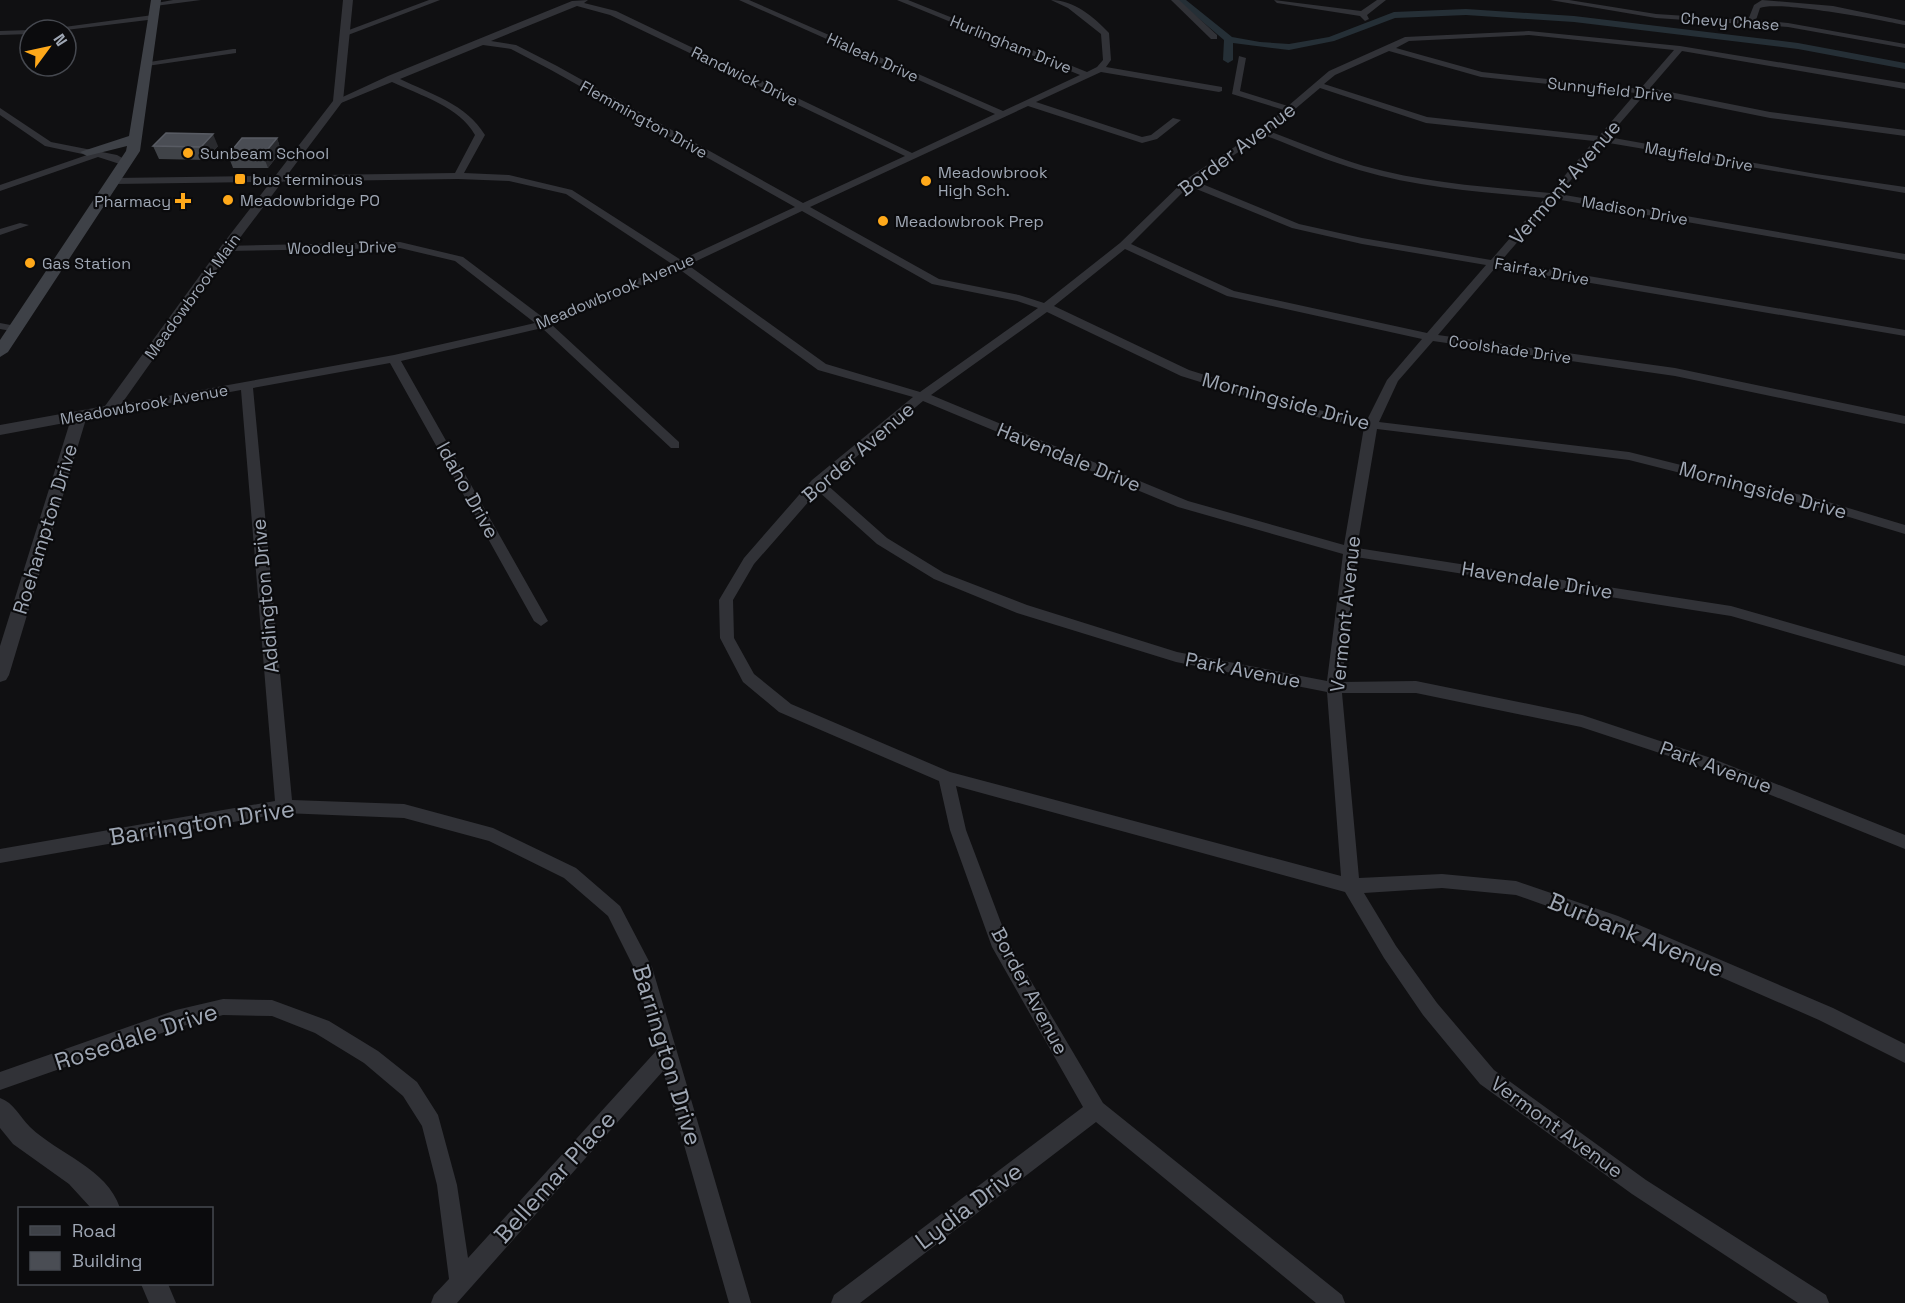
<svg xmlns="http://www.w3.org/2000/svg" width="1905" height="1303" font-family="'Space Grotesk',sans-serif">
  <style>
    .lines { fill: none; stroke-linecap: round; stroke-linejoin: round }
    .canal { fill: #252f36; fill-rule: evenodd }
    .minor { fill: #313237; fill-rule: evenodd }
    .tertiary { fill: #313237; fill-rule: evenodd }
    .secondary { fill: #3e4147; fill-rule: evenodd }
    .wall { fill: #404348 }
    .shaded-wall { fill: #292a2e }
    .building { fill: #4a4d54; stroke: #585b63; stroke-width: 1.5 }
    .poi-dot { fill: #ffa91a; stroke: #0b0b0d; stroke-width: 2 }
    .labels { text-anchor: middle; stroke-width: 4.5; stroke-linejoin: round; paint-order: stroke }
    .far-street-label { font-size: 16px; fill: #9fa7b4; stroke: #0b0b0d }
    .far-poi-label { font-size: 16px; fill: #9fa7b4; stroke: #0b0b0d; text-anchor: start }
    .street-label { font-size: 20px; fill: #9fa7b4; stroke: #0b0b0d }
    .near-street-label { font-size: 24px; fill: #9fa7b4; stroke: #0b0b0d }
  </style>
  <rect width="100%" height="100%" fill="#101012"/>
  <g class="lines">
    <!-- canal -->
    <polygon class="canal" points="1177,0 1186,0 1232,37 1260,42 1289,44 1329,37 1394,12 1466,9 1574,16 1798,43 1905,63 1905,69 1798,49 1574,22 1466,15 1395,18 1334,41 1289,50 1233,43 1233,60 1228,63 1223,60 1224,40"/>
    <!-- minor -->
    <g class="minor">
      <polygon points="173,0 201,0 155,6 151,4"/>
      <polygon points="429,0 440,0 348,35 341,33"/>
      <path d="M588 0 584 3 616 11 912 153 995 114 739 0H749L1003 111 1080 75 897 0H908L1087 72 1097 67 1103 60 1101 34 1068 8 1051 0C1074 0 1094 17 1109 33L1111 60 1106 67 1222 87V91L1219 92 1101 72 1036 102 1142 137 1151 135 1173 118 1181 120 1157 139 1142 143 1028 106 810 207 939 279 1019 295 1044 303 1120 243 1185 180 1260 130 1284 110 1232 94 1239 56 1246 58 1240 91 1288 106 1329 71 1405 37 1529 31 1680 46 1905 83V89L1682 51 1650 88 1770 112 1905 130V136L1770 118 1646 93 1608 137 1816 174 1905 187V193L1603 142 1559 194 1905 254V260L1555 199 1501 261 1905 330V336L1496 267 1438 335 1675 368 1905 416V424L1675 376 1433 341 1398 381 1379 422 1629 452 1825 501 1905 525V534L1816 507 1629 460 1377 429 1357 548 1731 606 1905 656V666L1731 616 1356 557 1342 682 1416 681 1582 715 1711 758 1905 835V849L1699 766 1581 727 1416 693H1342L1359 878 1442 874 1516 881 1618 916 1833 1008 1905 1044V1063L1819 1020 1606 927 1516 895 1442 888 1364 893 1396 946 1437 1003 1494 1070 1646 1180 1826 1295 1829 1303H1798L1632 1194 1480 1084 1423 1015 1384 958 1345 892 956 786 966 830 1009 944 1103 1103 1342 1295 1345 1303H1316L1096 1122 860 1303H831L834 1295 1083 1107 992 947 950 830 939 781 779 712 743 682 720 638 719 600 744 558 812 480 913 397 818 370 679 269 552 325 679 442V448H671L542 328 401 361 548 621 541 626 534 621 390 363 253 388 292 800 404 804 493 828 576 868 620 906 652 967 751 1303H729L663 1071 457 1303H431L434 1295 449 1279 437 1185 422 1126 403 1096 364 1063 315 1033 272 1016 223 1015 176 1028 0 1090V1072L176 1010 223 999 272 1000 329 1021 378 1051 417 1082 438 1115 457 1185 468 1258 657 1050 634 968 608 916 564 878 489 841 404 818 284 813 0 863V849L275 801 241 390 110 414 104 410 106 407 394 355 535 323 455 261 400 248 226 251 222 250V246L400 242 463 257 545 319 672 264 566 194 509 181 458 179 115 184 110 181 115 178 455 173 475 135C459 106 421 96 392 82L341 103 334 101 388 76 572 1ZM577 6 610 15 905 156 803 203 557 66 516 45 491 41ZM1529 35 1674 50 1641 88H1630L1482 72 1396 48 1409 41ZM483 45 511 49 551 70 795 207 681 260 572 190 509 175 464 173 485 135C466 104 431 94 400 79ZM1389 51 1481 77 1636 93 1599 136 1427 117 1324 84 1335 75ZM1320 88 1426 123 1594 141 1550 193C1488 187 1424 183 1364 166 1332 156 1301 143 1269 131ZM1264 135C1295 147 1327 161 1359 170 1419 188 1483 192 1545 198L1491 260 1362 238 1299 224 1195 181ZM1189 186 1292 228 1362 244 1486 265 1427 333 1234 291 1131 244ZM802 211 932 284 1017 301 1038 308 920 392 826 364 688 265ZM1125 249 1227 296 1422 339 1387 380 1367 420 1314 409 1189 370 1054 306ZM1047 312 1181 376 1307 415 1364 427 1344 545 1188 501 931 395ZM923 401 1178 507 1343 554 1327 681 1177 652 1027 605 944 573 887 538 825 483ZM818 491 877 544 934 579 1017 613 1176 662 1327 692 1341 876 950 772 791 704 754 674 734 638 733 600 754 564Z"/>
      <polygon points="1171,0 1179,0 1217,35 1217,39 1211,39"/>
      <polygon points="1274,0 1361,11 1377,0 1386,0 1367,15 1369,19 1365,21 1360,16 1277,3"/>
      <path d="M1550 0H1569L1656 14 1748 20 1754 5 1762 0 1833 6 1905 21V25C1881 20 1776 0 1760 8L1756 20 1788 23 1905 44V48L1788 27 1656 18Z"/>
      <polygon points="153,15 157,17 156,19 66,30 42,30"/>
      <polygon points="30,30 30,34 0,35 0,31"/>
      <polygon points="233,49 236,49 236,53 147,66 143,63"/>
      <polygon points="0,108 51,142 117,155 131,163 126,166 98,157 0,191 0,185 87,155 45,146 0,115"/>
      <polygon points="20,223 29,225 0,235 0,229"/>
      <polygon points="0,323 21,327 23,329 17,332 0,329"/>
    </g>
    <!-- tertiary -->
    <g class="tertiary">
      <polygon points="343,0 353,0 343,101 230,251 115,413 86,419 9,675 6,680 0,682 0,646 70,422 0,435 0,425 105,406 222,245 333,101"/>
      <path d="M0 1098C14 1103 19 1116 30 1127 58 1154 107 1168 120 1208H91L69 1184 13 1144 0 1128Z"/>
      <polygon points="141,1284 168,1284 176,1303 149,1303"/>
    </g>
    <!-- secondary -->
    <polygon class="secondary" points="151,0 161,0 140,151 8,352 0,357 0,340 126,151 127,146 87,156 80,152 129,136"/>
  </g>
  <!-- wall -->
  <g class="wall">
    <polygon points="277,138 281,151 268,168 233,168 228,155"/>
    <polygon points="153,146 218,146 206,160 159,159"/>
  </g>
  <!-- shaded-wall -->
  <g class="shaded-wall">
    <polygon points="213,134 218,146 206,160 201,147"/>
    <polygon points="277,138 281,151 268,168 263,155"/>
  </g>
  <!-- building -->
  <g class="building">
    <polygon points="166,133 213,134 201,147 153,146"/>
    <polygon points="242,138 277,138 263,155 228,155"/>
  </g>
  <!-- markers -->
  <g class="poi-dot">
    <circle cx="188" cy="153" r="6"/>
    <rect x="234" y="173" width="12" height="12" rx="3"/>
    <circle cx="926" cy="181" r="6"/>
    <circle cx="228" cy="200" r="6"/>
    <path d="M180 192h6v6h6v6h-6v6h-6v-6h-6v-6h6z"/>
    <circle cx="883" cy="221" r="6"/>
    <circle cx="30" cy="263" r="6"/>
  </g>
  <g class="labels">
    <!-- far-street labels -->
    <g class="far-street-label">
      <text transform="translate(1730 21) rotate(4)" y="6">Chevy Chase</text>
      <text transform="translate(1011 44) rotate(22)" y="6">Hurlingham Drive</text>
      <text transform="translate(873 57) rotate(24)" y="6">Hialeah Drive</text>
      <text transform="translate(745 76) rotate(26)" y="6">Randwick Drive</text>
      <text transform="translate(1610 89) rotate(6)" y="6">Sunnyfield Drive</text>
      <text transform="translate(644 119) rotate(29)" y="6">Flemmington Drive</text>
      <text transform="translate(1699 156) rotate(10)" y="6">Mayfield Drive</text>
      <text transform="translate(1635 210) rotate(10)" y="6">Madison Drive</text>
      <text transform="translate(342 247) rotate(-1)" y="6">Woodley Drive</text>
      <text transform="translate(1542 271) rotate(10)" y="6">Fairfax Drive</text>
      <text transform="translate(615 291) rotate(-23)" y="6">Meadowbrook Avenue</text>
      <text transform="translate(192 296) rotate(-54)" y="6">Meadowbrook Main</text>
      <text transform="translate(1510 349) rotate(8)" y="6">Coolshade Drive</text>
      <text transform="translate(144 404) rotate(-10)" y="6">Meadowbrook Avenue</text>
    </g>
    <!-- far-poi labels -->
    <g class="far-poi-label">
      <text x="200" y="159">Sunbeam School</text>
      <text x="938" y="178">Meadowbrook<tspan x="938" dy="18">High Sch.</tspan></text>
      <text x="252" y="185">bus terminous</text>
      <text x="240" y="206">Meadowbridge PO</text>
      <text x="171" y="207" text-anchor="end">Pharmacy</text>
      <text x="895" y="227">Meadowbrook Prep</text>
      <text x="42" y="269">Gas Station</text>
    </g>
    <!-- street labels -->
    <g class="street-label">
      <text transform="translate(1237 149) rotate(-37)" y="7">Border Avenue</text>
      <text transform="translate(1565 182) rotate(-49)" y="7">Vermont Avenue</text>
      <text transform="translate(1286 401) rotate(15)" y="7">Morningside Drive</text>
      <text transform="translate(858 452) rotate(-41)" y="7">Border Avenue</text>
      <text transform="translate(1069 457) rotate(22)" y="7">Havendale Drive</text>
      <text transform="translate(468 490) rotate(61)" y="7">Idaho Drive</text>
      <text transform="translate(1763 490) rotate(15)" y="7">Morningside Drive</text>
      <text transform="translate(45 529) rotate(-73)" y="7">Roehampton Drive</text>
      <text transform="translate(1537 580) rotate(9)" y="7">Havendale Drive</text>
      <text transform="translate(265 596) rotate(-95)" y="7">Addington Drive</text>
      <text transform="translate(1345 614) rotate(-84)" y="7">Vermont Avenue</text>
      <text transform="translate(1243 670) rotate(11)" y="7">Park Avenue</text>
      <text transform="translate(1716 767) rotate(20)" y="7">Park Avenue</text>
      <text transform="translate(1030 991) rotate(62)" y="7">Border Avenue</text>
      <text transform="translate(1557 1127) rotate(36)" y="7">Vermont Avenue</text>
    </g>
    <!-- near-street labels -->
    <g class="near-street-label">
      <text transform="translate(202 823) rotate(-9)" y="8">Barrington Drive</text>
      <text transform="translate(1636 935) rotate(22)" y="8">Burbank Avenue</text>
      <text transform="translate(136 1037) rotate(-18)" y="8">Rosedale Drive</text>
      <text transform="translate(667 1055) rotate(73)" y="8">Barrington Drive</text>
      <text transform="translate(555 1177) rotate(-48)" y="8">Bellemar Place</text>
      <text transform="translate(969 1206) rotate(-37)" y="8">Lydia Drive</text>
    </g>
  </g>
  <!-- legend -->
  <rect x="18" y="1207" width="195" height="78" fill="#0b0b0d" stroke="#464950" stroke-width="1.5"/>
  <rect x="30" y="1226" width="30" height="9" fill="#3e4147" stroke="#464950" stroke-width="1.5"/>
  <text x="72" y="1237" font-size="18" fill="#9fa7b4">Road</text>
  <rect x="30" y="1252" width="30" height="18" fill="#4a4d54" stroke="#464950" stroke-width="1.5"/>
  <text x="72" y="1267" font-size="18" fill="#9fa7b4">Building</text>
  <!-- north arrow -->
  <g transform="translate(48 48) rotate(57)"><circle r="28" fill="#0b0b0d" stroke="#464950" stroke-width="1.5"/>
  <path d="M0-4.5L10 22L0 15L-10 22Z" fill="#ffa91a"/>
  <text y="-9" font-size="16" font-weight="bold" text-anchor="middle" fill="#9fa7b4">N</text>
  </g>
</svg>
